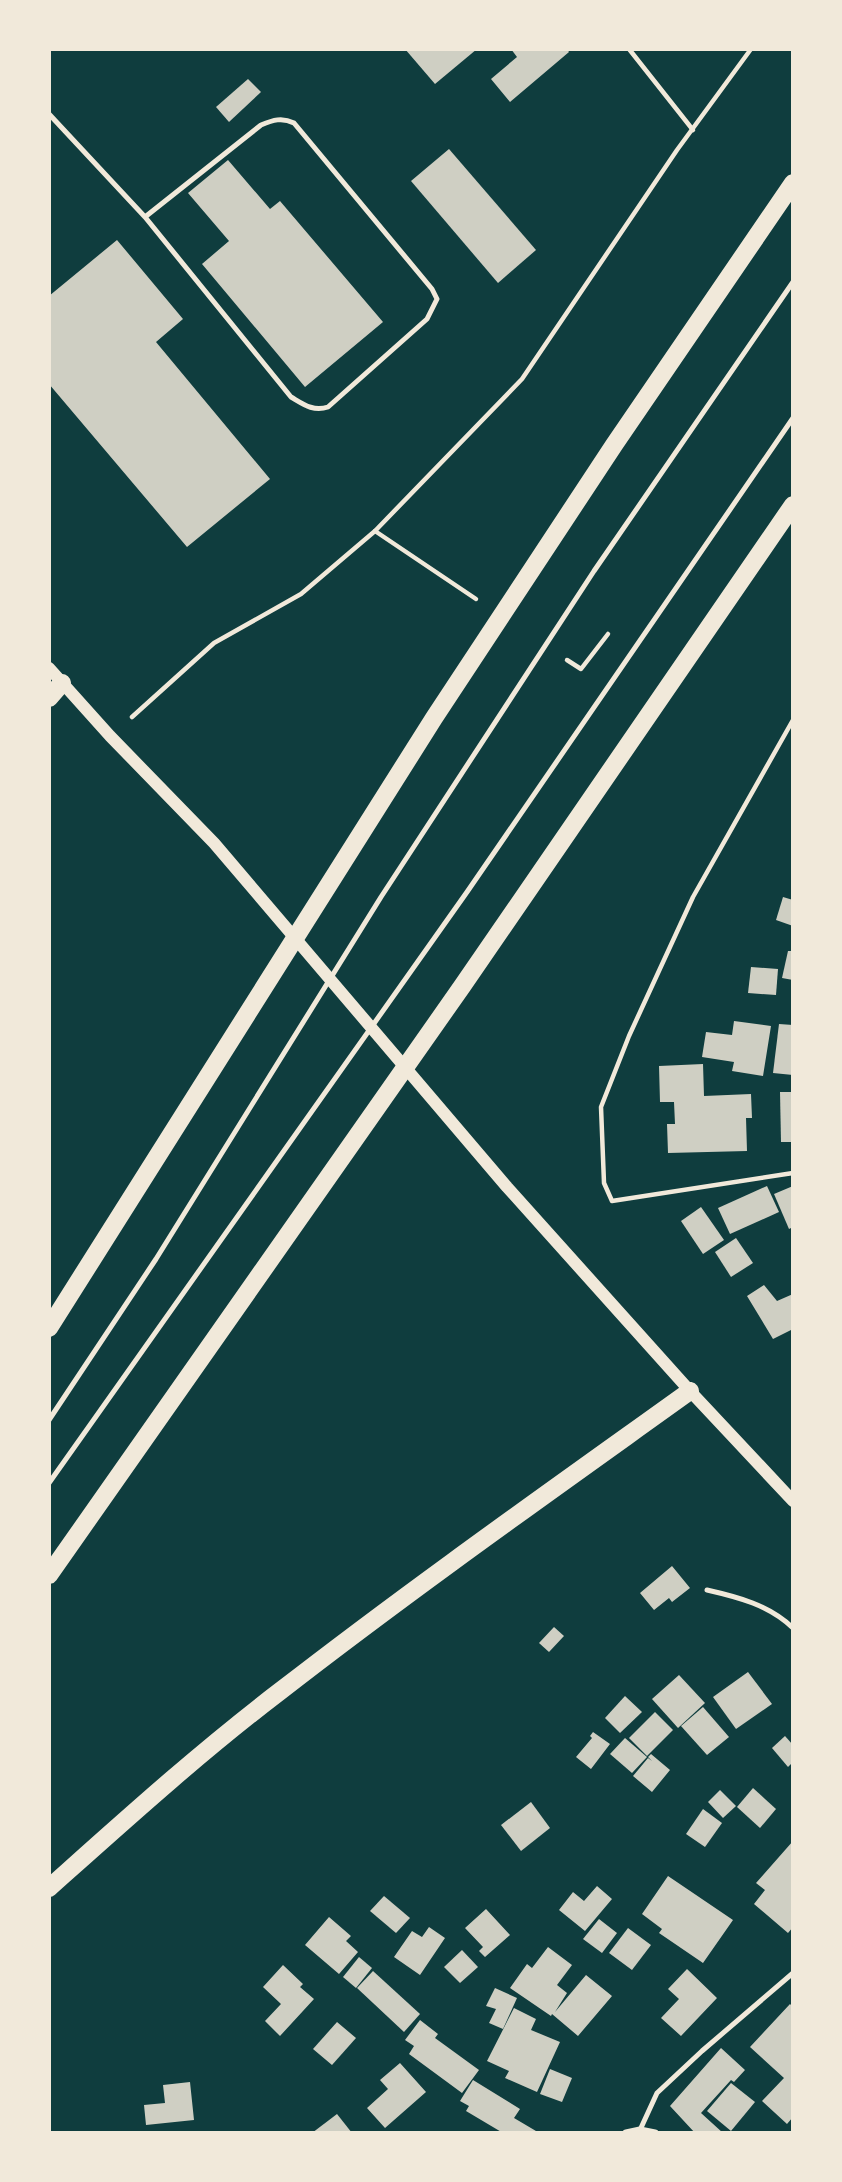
<svg xmlns="http://www.w3.org/2000/svg" width="842" height="2182" font-family="'DejaVu Sans',sans-serif">
  <style>
    .building { fill: #cfcfc3 }
    .lines { fill: none; stroke-linecap: round; stroke-linejoin: round }
    .path { stroke: #f1e9da; stroke-width: 4.5 }
    .service { stroke: #f1e9da; stroke-width: 5 }
    .minor { stroke: #f1e9da; stroke-width: 7 }
    .tertiary { stroke: #f1e9da; stroke-width: 12 }
    .primary { stroke: #f1e9da; stroke-width: 18 }
  </style>
  <rect width="100%" height="100%" fill="#0f3d3e"/>
  <!-- building -->
  <g class="building">
    <polygon points="405,49 477,49 435,84"/>
    <polygon points="511,49 567,49 569,52 510,102 491,79 517,57"/>
    <polygon points="248,79 261,92 229,122 216,107"/>
    <polygon points="449,149 536,250 498,283 411,181"/>
    <polygon points="228,160 270,209 280,201 383,322 305,387 202,264 229,241 188,193"/>
    <polygon points="117,240 183,319 156,342 270,479 187,547 49,384 49,296"/>
    <polygon points="783,897 793,900 793,926 776,920"/>
    <polygon points="788,951 793,951 793,980 782,978"/>
    <polygon points="751,967 778,969 776,995 748,993"/>
    <polygon points="734,1021 771,1026 763,1076 732,1071 734,1062 702,1057 706,1032 732,1035"/>
    <polygon points="779,1024 793,1025 793,1075 773,1073"/>
    <polygon points="703,1064 704,1096 751,1094 752,1118 746,1118 747,1151 668,1153 667,1124 675,1124 674,1102 660,1102 659,1066"/>
    <polygon points="780,1092 793,1092 793,1142 781,1142"/>
    <polygon points="767,1186 779,1212 730,1234 718,1208"/>
    <polygon points="793,1186 793,1227 789,1229 774,1194"/>
    <polygon points="701,1207 724,1240 703,1254 681,1221"/>
    <polygon points="736,1238 753,1263 731,1277 715,1252"/>
    <polygon points="764,1285 777,1301 793,1294 793,1329 773,1339 747,1296"/>
    <polygon points="672,1566 690,1588 672,1602 669,1598 654,1610 640,1593"/>
    <polygon points="554,1627 564,1636 549,1652 539,1643"/>
    <polygon points="748,1672 772,1704 736,1729 713,1697"/>
    <polygon points="679,1675 705,1703 678,1728 652,1699"/>
    <polygon points="625,1696 642,1712 620,1733 605,1718"/>
    <polygon points="703,1707 729,1737 707,1755 681,1726"/>
    <polygon points="655,1712 673,1730 647,1756 629,1738"/>
    <polygon points="593,1732 610,1744 591,1769 576,1757 592,1738 590,1736"/>
    <polygon points="785,1736 793,1745 793,1762 788,1767 772,1748"/>
    <polygon points="625,1738 647,1757 632,1773 610,1754"/>
    <polygon points="651,1754 670,1770 652,1792 633,1776 648,1758 652,1761 648,1757"/>
    <polygon points="753,1788 776,1809 760,1828 737,1807"/>
    <polygon points="720,1790 736,1806 723,1818 708,1802"/>
    <polygon points="531,1802 550,1828 521,1851 501,1825"/>
    <polygon points="703,1809 722,1823 705,1847 686,1834"/>
    <polygon points="793,1841 793,1927 788,1933 754,1904 765,1890 756,1883"/>
    <polygon points="668,1876 733,1920 703,1963 659,1933 662,1929 642,1914"/>
    <polygon points="597,1886 612,1899 585,1931 559,1910 573,1892 584,1901"/>
    <polygon points="384,1896 410,1918 396,1933 370,1911"/>
    <polygon points="486,1909 510,1935 485,1957 479,1951 483,1947 465,1928"/>
    <polygon points="329,1917 351,1936 346,1941 358,1952 339,1974 305,1945"/>
    <polygon points="599,1919 617,1933 602,1953 583,1939"/>
    <polygon points="429,1927 445,1938 420,1975 394,1957 412,1931 422,1937"/>
    <polygon points="628,1928 651,1945 632,1970 609,1953"/>
    <polygon points="548,1947 572,1965 557,1985 567,1993 555,2012 586,1975 612,1996 578,2036 552,2014 551,2016 510,1988 527,1964 532,1968"/>
    <polygon points="462,1950 478,1967 460,1983 444,1967"/>
    <polygon points="359,1957 372,1968 356,1988 343,1977"/>
    <polygon points="283,1965 303,1984 300,1987 314,1999 280,2036 265,2021 281,2004 263,1987"/>
    <polygon points="687,1969 717,1998 681,2036 661,2018 679,1999 668,1989"/>
    <polygon points="373,1971 420,2014 404,2032 357,1988"/>
    <polygon points="495,1988 517,1998 503,2029 489,2023 496,2009 486,2006"/>
    <polygon points="790,2004 793,2007 793,2117 787,2124 762,2101 784,2078 750,2047"/>
    <polygon points="514,2008 536,2019 531,2030 560,2042 537,2092 505,2078 509,2071 487,2061"/>
    <polygon points="420,2020 438,2034 435,2038 479,2070 462,2093 409,2054 414,2046 405,2040"/>
    <polygon points="337,2022 356,2038 332,2065 313,2049"/>
    <polygon points="721,2048 745,2070 734,2082 731,2080 701,2113 723,2133 695,2133 670,2106"/>
    <polygon points="400,2063 426,2092 385,2128 367,2108 388,2089 380,2080"/>
    <polygon points="550,2069 572,2078 562,2102 540,2094"/>
    <polygon points="473,2080 520,2109 514,2118 536,2131 535,2133 503,2133 466,2111 469,2106 460,2101"/>
    <polygon points="190,2082 194,2120 146,2125 144,2105 165,2103 163,2085"/>
    <polygon points="731,2083 755,2102 731,2131 707,2111"/>
    <polygon points="337,2114 352,2133 312,2133"/>
  </g>
  <g class="lines">
    <!-- path -->
    <g class="path">
      <polyline points="629,49 693,130"/>
      <polyline points="375,531 476,599"/>
      <polyline points="567,660 581,669 608,634"/>
      <polyline points="132,717 214,643 301,594 375,531 522,379 677,150 751,49"/>
      <polyline points="793,720 693,897 629,1036 601,1107 604,1183 612,1201 793,1173"/>
    </g>
    <!-- service -->
    <g class="service">
      <path d="M49 114 145 217 291 397C303 404 313 412 328 407L427 319 437 299 432 289 294 123C282 117 273 120 261 125L145 217"/>
      <polyline points="49,1420 156,1259 381,897 594,571 793,282"/>
      <polyline points="49,1483 467,892 793,418"/>
      <path d="M707 1590C738 1597 769 1605 793 1628"/>
      <polyline points="640,2130 657,2093 702,2051 793,1973"/>
    </g>
    <!-- minor -->
    <polyline class="minor" points="626,2133 640,2130 655,2133"/>
    <!-- tertiary -->
    <polyline class="tertiary" points="49,668 110,736 214,843 507,1187 690,1391 793,1501"/>
    <!-- primary -->
    <g class="primary">
      <polyline points="49,698 62,683"/>
      <polyline points="49,1328 434,718 614,445 793,183"/>
      <polyline points="49,1575 463,985 793,505"/>
      <path d="M49 1888C124 1821 199 1753 279 1692 413 1588 552 1490 690 1391"/>
    </g>
  </g>
  <!-- border -->
  <rect width="842" height="2182" fill="none" stroke="#f1e9da" stroke-width="102"/>
</svg>
